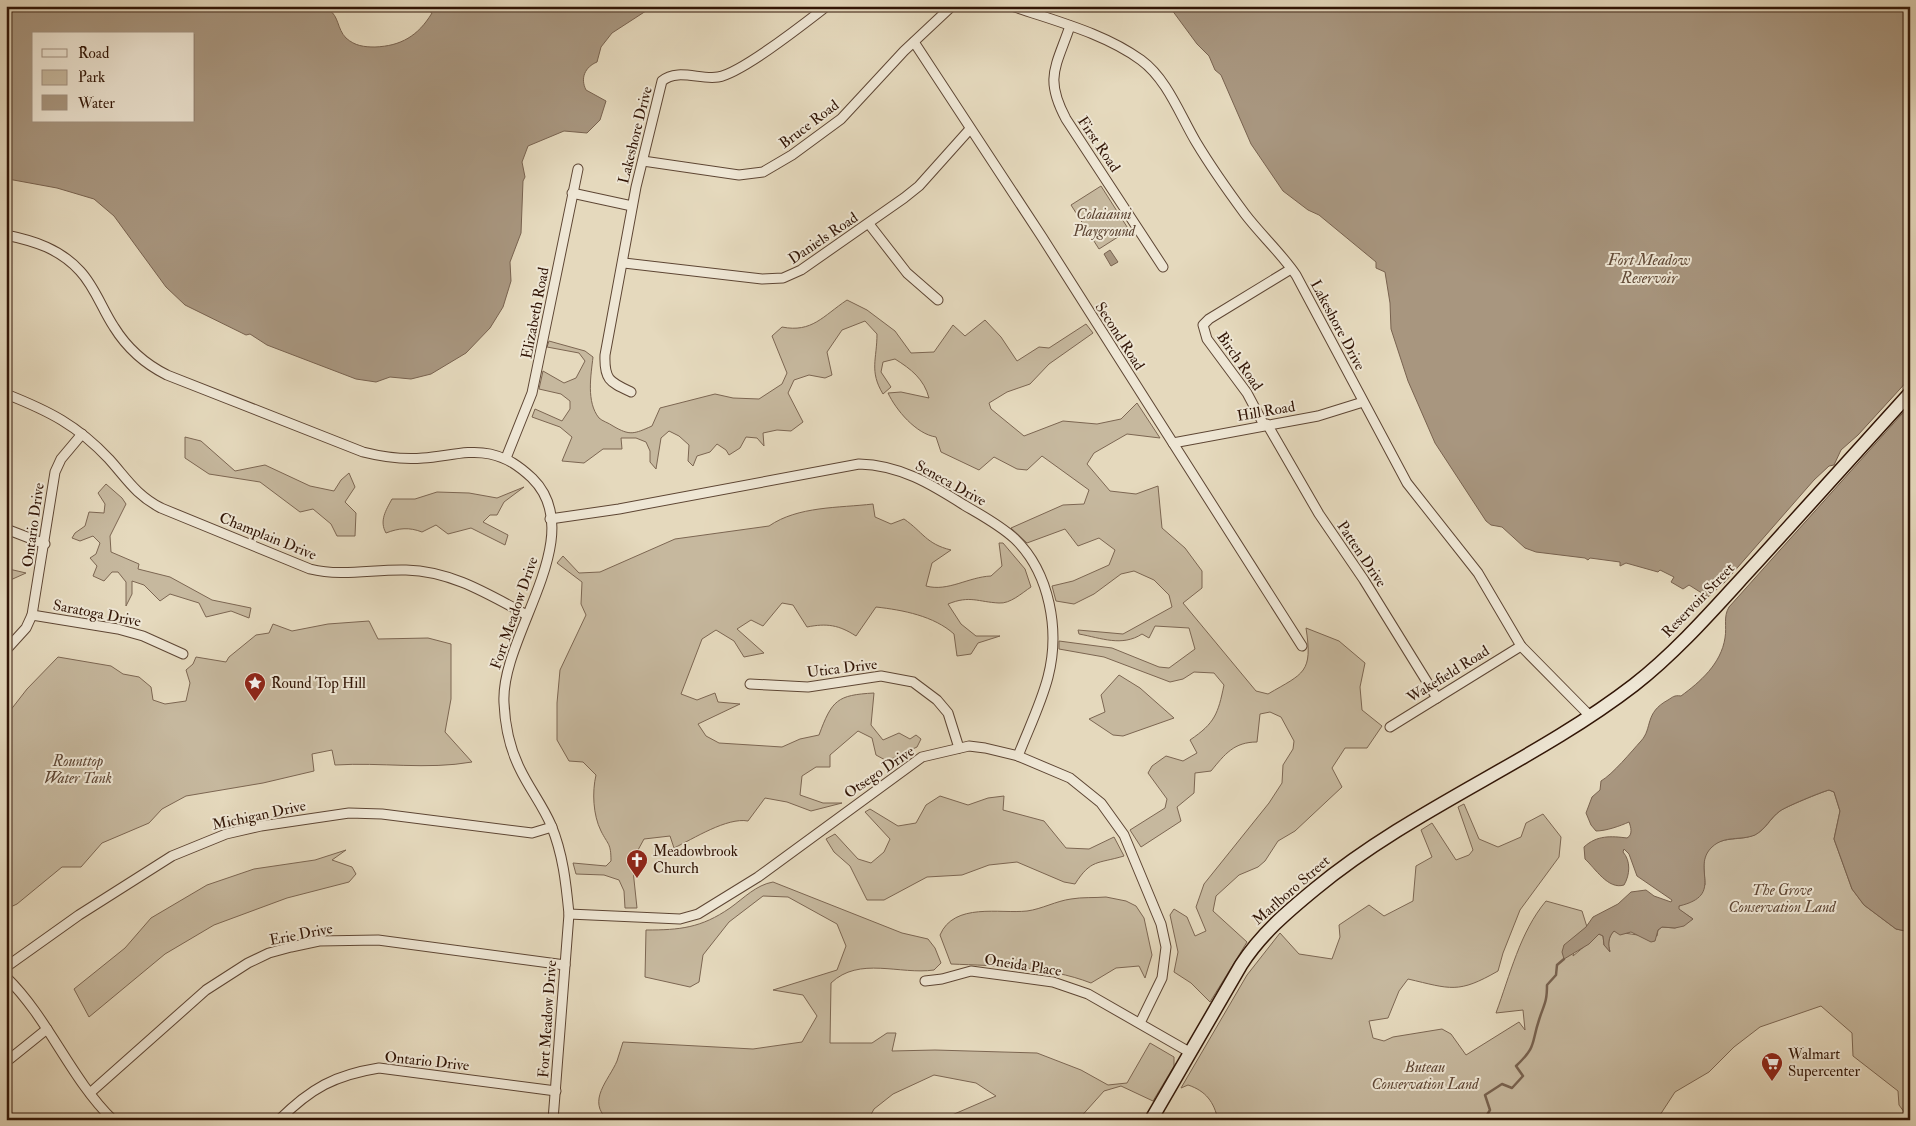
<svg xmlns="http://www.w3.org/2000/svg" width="1916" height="1126" font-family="'IM FELL Double Pica',serif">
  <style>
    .green { fill: #c6b89e; stroke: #7c6652 }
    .water { fill: #a8967f; stroke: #78624f; fill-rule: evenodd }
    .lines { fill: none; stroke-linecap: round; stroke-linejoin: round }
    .stream { stroke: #78624f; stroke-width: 2.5 }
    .street-casing { stroke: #5e4634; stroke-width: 11 }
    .secondary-casing { stroke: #311506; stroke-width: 15 }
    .street { stroke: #eee6d4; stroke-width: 9 }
    .secondary { stroke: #eee6d4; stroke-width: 12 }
    .labels { text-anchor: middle; stroke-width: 4; stroke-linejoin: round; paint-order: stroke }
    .street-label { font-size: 15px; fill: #311506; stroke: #eee6d4 }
    .park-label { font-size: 15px; font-style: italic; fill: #5e4634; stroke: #eee6d4 }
    .poi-label { font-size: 15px; fill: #311506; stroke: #eee6d4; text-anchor: start }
    .water-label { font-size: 16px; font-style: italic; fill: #614936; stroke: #eee6d4 }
  </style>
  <rect width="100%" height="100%" fill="#e5d9bd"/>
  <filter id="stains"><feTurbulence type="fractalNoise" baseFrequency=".004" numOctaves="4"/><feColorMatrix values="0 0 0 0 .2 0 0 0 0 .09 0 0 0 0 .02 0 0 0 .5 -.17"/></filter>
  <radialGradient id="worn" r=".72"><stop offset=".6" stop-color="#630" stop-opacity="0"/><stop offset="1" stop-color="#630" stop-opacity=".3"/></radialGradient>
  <!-- green -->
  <g class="green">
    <polygon points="1101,186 1129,230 1099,249 1071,205"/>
    <path d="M847 300 867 310 895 331 911 353 934 352 953 325 965 336 985 320 1001 337 1017 361 1039 347 1049 348 1086 324 1093 333 1049 364 1030 384 1007 392 989 403 991 409 1024 436 1063 421 1097 424 1121 419 1137 403 1160 438 1127 434 1094 453 1087 464 1110 491 1136 494 1158 486 1162 528 1185 548 1202 571V588L1183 603 1256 691 1268 694C1304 673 1313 673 1306 628L1339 641 1365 663 1360 687 1362 710 1382 726 1367 748H1345L1332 768 1342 787 1295 831 1278 841 1265 861 1258 867 1239 875 1216 896 1213 911 1247 942 1210 1002 1191 983 1174 972 1178 952 1170 915 1174 909 1187 917 1195 936 1206 931 1196 907 1204 884 1269 803 1282 783 1283 765 1293 749 1294 741 1281 717 1270 712 1260 714 1257 742C1234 742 1225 754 1211 771L1195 773 1194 793 1177 807 1181 821 1141 847 1130 830 1165 808 1167 799 1148 773 1152 766 1166 756 1183 761 1197 753 1190 740C1215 723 1218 714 1224 685L1214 673 1194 672 1183 679 1170 682 1104 657 1059 649V641L1112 648 1159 667 1169 668 1195 649 1189 628 1155 626 1149 638 1142 634C1122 647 1101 638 1079 634L1078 630 1123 634 1172 607 1169 595 1154 580 1134 571 1121 574 1094 594 1074 604 1056 601 1052 586 1073 581 1109 565 1115 550 1099 538 1078 546 1065 529 1027 543 1011 528 1063 505 1084 504 1089 490 1042 456 1027 470 1017 469 994 457 979 470 941 452 936 437C916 434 896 410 888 393L901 392 929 398C924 379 911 369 895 359L883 362 881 372 891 387 883 394C869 371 877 359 877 334L865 321 842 330 827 352 832 375 825 378 809 375 794 380 788 393 803 422 791 431 777 430 763 433 764 446 757 438 746 437 740 448 729 455 726 450 717 444 710 452 697 456 693 466 688 461 689 445 679 436 669 431 661 438 656 469 650 462V451L646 442 636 438H621L622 449H603L584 463 562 461 572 437 560 427 532 417 535 409 562 421 570 409V401L561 394 539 389 543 371 564 383 576 378 585 361 579 353 547 347 549 341 585 351 593 357C591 375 586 402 599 418 602 421 609 423 613 426 630 436 634 434 652 426L660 408 715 394 733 398 759 399 782 384 787 373 772 336 782 327C812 333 823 316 847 300Z"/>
    <polygon points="185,437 201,441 235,471 265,465 310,486 334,491 341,480 349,473 355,487 345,502 356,513 355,536 337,536 331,524 313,509 300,512 260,482 209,474 185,458"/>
    <polygon points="106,484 122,498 126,504 110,536 111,552 139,564 138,569 170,577 212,600 251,608 249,618 231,611 206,617 199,603 170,594 160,601 144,585 132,581 132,594 126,606 126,582 118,572 112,572 104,581 93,576 97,566 90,558 96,554 100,543 93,536 80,541 72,538 75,533 85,526 89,512 104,513 105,504 98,493"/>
    <path d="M524 487 504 502 497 515H490L483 522 508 535 505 545 471 528 448 534 436 525 422 532C409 527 399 528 386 533 379 521 386 510 392 499H415L437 492 469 493 497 498Z"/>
    <path d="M873 504 875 517 891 524 904 519C923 532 926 544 951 550L932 563 926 586C948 592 968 577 991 576L1002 566 999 543H1003L1025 569 1031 587C1022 593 1010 604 999 603 978 602 970 595 948 604L961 624 976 636H1000L978 643 971 654 957 656 954 634C934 616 903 610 876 607L856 636C839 625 827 623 807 627L793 605 782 603 763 626 751 620 737 629 764 653 744 657 734 641 716 630 702 639 681 694 697 700 715 693 718 702 740 704 698 724 706 736 719 743 782 747 800 739 819 735C832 700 837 695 874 693L871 725 883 740 899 733 910 739 916 735 921 739 917 747 887 761 876 755 872 738 858 731 830 755V767H816L802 776 800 795 823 803H842L811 811 787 802 765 798 748 821C727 817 693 839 674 848L670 836 644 839 632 861 637 908H625L624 891 619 880 604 875 576 874 573 863 606 866 611 861C611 843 608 845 601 831 593 815 592 792 596 775L583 762 569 761 557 740V703L560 670 586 615 581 604 582 582 557 563 563 556 579 573 600 572 675 539 769 526C798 506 839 508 873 504Z"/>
    <polygon points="9,569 26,573 6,582 6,570"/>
    <path d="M369 621 378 639 428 638 451 644V699L445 732 472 762C427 770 381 762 335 765L332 750 312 754 314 771 263 783 186 796 162 809 149 823 102 843 81 867H62L17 904 6 909V716L27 689 58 657 111 666 123 674 139 677 151 687 153 700 165 704 186 701 190 683 186 670 193 664 196 657 226 662 229 657 256 635 269 633 273 624 292 631 328 624Z"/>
    <polygon points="1119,675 1140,688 1174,718 1123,736 1113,735 1089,719 1105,712 1101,695"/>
    <path d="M1829 790 1834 792 1840 811 1834 839 1852 889 1864 905 1896 929 1910 932V1120L1899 1105 1898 1091 1853 1056 1852 1033 1821 1006 1760 1027 1734 1047 1709 1072 1675 1092 1660 1115 1661 1120H1218C1214 1102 1206 1091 1188 1085L1181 1088 1247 975 1280 933 1299 954 1332 959 1340 937 1339 925 1369 905 1384 916 1413 901 1416 866 1432 857 1421 830 1432 823 1456 860 1469 855 1473 850 1458 807 1464 804 1479 839 1498 847 1521 837 1526 823 1543 814 1561 837 1559 857 1520 910 1503 953 1498 971C1458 994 1451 989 1408 979L1399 991 1388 1018 1369 1021 1373 1038 1384 1041 1393 1037 1442 1029 1451 1034 1466 1055 1519 1022 1525 1030 1523 1010 1496 1013C1510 975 1520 932 1546 901L1582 911 1587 927 1578 934 1573 956 1599 934 1603 936 1604 945 1610 951C1607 944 1609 936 1614 931 1628 934 1642 936 1657 936L1658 930 1662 927 1675 928 1693 919 1678 909 1679 906 1705 885C1705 875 1702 862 1706 854 1716 834 1738 842 1754 835 1766 830 1770 818 1780 811 1785 807 1822 792 1829 790Z"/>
    <path d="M940 796 968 805 988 798 1004 796 1003 810 1044 821 1066 848 1089 849 1114 837 1124 856C1097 864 1091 859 1075 884L1064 882 1017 862 989 865 962 875 927 877 884 900H867L850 866 834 852 826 839 835 834 858 859 871 863 884 852 890 839 865 812 870 809 898 826 916 823 926 805Z"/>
    <polygon points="346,850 332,860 352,867 356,874 349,882 287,898 214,925 165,954 89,1017 74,989 125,948 151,918 207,885 254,869 315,860"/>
    <path d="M773 882 902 933 928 939 935 948 941 963 934 970C900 975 859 956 831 983L830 1043H872L887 1033H896L892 1051 935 1050 1037 1053 1081 1070 1108 1085 1127 1083 1150 1043 1174 1057V1066L1153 1101 1121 1086 1104 1091 1078 1120H951L952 1115 996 1096 976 1083 934 1075 893 1094 874 1109 868 1120H608C586 1101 609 1080 617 1061 619 1055 621 1048 623 1042L753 1049 802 1042 817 1016 803 995 773 990 837 970 846 946 837 924 788 897 763 896 729 922 703 955 699 982 690 987 645 977 646 930C680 930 701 928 730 908 744 898 756 885 773 882Z"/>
    <path d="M1106 897 1126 901 1136 906 1144 918 1152 955 1145 978 1139 966 1116 968 1091 983C1047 966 997 966 951 964L940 935C954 902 1000 914 1027 911 1042 909 1056 901 1071 899 1082 897 1094 898 1106 897Z"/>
  </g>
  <!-- water -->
  <g class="water">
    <path d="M6 6H314C319 8 325 7 329 10 339 16 337 29 346 38 355 46 364 47 375 47 401 46 418 36 432 13L429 11 434 6H728L717 11 671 6 649 9 612 33 601 47 597 62C585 67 580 78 586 90L606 101 600 120 587 133 564 131 528 146 522 162 525 177 523 181 521 233 510 262 511 281 503 307 490 328 466 353 431 374 411 379 390 377 376 382 356 379 267 345 250 334 246 335 185 305 166 287 114 216 94 199 57 188 8 179 6 181ZM34 34H194V121H34Z"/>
    <polygon points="1169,6 1910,6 1910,378 1858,435 1841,450 1834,465 1829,466 1814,480 1724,583 1708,597 1689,585 1683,589 1671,582 1674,577 1660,570 1658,572 1626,563 1620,566 1620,562 1590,558 1588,560 1585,558 1536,552 1525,548 1502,527 1491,525 1486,521 1435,443 1408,381 1391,329 1390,303 1385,272 1376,268 1376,262 1319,215 1308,210 1283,191 1251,144 1221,75 1215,70 1209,56 1197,44"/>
    <polygon points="1110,250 1118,262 1111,266 1104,254"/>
    <path d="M1910 405V932L1896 929 1864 905 1852 889 1834 839 1840 811 1834 792 1829 790C1821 792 1785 807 1780 811 1770 818 1766 829 1755 835 1740 841 1725 835 1712 847 1690 868 1726 895 1679 906V909L1693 919 1684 926 1675 928 1662 927 1658 930 1655 941 1651 942 1631 932 1620 935 1614 931C1608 937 1608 945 1610 952L1604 945 1603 936 1599 934 1589 944 1564 959 1562 952 1564 945 1586 927 1593 917 1618 904 1631 892 1646 890 1654 896 1671 902 1672 900 1637 876 1629 854 1624 849 1623 852C1631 861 1630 875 1624 885 1608 890 1595 868 1585 859L1584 847C1597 835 1611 836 1627 838 1633 835 1631 827 1629 822 1620 826 1606 831 1596 831L1591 825 1586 813 1592 797 1600 790 1601 781C1613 774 1631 752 1641 741 1653 728 1644 713 1668 700 1673 697 1674 695 1681 696 1700 682 1721 664 1725 638 1727 626 1723 617 1729 607Z"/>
  </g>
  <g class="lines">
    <!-- stream -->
    <path class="stream" d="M1484 1120 1490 1110 1485 1095 1502 1084 1512 1088 1523 1076 1516 1066C1537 1046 1531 1044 1539 1020 1544 1004 1547 1003 1547 985L1556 975 1557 965 1564 959"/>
    <!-- street casing -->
    <g class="street-casing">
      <g id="street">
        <path d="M1012 6C1055 21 1104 33 1141 60 1167 79 1180 115 1196 142 1211 167 1228 191 1245 214 1261 235 1281 253 1296 275L1407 483 1478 573 1521 646 1590 716"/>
        <path d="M1070 26C1056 67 1044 78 1066 119L1163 267"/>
        <polyline points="914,42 1042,237 1302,646"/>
        <polyline points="643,161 739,175 763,172 792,155 841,119 904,51 952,6"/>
        <polyline points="572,193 632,206"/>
        <polyline points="869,224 907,273 938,300"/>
        <path d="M6 235C35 241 60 249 80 271 95 287 102 309 114 327 127 348 145 364 167 375L363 452C383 457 402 460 423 458 445 457 468 449 490 454 508 458 519 466 532 478 591 536 500 636 504 703 505 726 510 749 520 769 529 788 543 806 551 825 563 854 566 883 569 914L553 1120"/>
        <polyline points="624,263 762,279 783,278 801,270 904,198 919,186 970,129"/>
        <path d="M631 392C610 382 604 380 605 355L636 187 662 81C677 68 700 80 718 77 742 73 805 23 827 6"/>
        <path d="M6 394C49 411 77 425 109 459 127 479 136 495 161 508L310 569C343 577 373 569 406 570 451 571 488 594 527 615"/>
        <polyline points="1267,424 1319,514 1364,580 1437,698"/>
        <polyline points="1264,425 1247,393 1207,339 1203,325 1209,319 1291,269"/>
        <polyline points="1173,443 1318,416 1363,402"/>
        <polyline points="506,458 532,393 578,169"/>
        <path d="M550 519 619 509 859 464C900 465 931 484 964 505 981 515 1000 525 1015 539 1050 573 1060 631 1048 677 1041 704 1028 730 1018 756"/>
        <polyline points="6,529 45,544"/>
        <polyline points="32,615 118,629 143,636 183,654"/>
        <polyline points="6,650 26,628 32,615 55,472 61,459 82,434"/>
        <polyline points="750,684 808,687 881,676 913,682 937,700 948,713 959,748"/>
        <polyline points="1390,727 1521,646"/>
        <polyline points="569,914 680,919 698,914 758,877 922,757 969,746 985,748 1018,756 1070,778 1101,803 1124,835 1161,924 1166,947 1162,978 1140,1023"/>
        <polyline points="6,967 79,915 172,856 226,834 261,826 349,813 382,814 532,833 552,827"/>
        <path d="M6 977C49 1019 70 1078 113 1120"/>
        <polyline points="925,981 942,979 971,971 1053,982 1088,994 1191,1053"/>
        <polyline points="6,1062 47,1029"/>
        <polyline points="90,1093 206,990 248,963 269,953 291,947 319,941 378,940 565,965"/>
        <path d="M279 1120C311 1088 335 1075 379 1068L556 1091"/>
      </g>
    </g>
    <!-- secondary casing -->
    <g class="secondary-casing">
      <path id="secondary" d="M1151 1120 1241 965C1261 934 1287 912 1315 889 1413 808 1534 762 1634 685 1680 649 1718 604 1757 562 1808 506 1859 449 1910 393"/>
    </g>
    <!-- street -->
    <use href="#street" class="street"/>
    <!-- secondary -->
    <use href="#secondary" class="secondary"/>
  </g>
  <!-- icons -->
  <defs>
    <g id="sight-pin" transform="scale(1.125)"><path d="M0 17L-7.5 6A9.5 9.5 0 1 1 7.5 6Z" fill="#8f2418" stroke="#eee6d4"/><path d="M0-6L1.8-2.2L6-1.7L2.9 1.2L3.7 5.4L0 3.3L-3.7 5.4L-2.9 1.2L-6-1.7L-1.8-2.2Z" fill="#fff"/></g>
    <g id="church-pin" transform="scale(1.125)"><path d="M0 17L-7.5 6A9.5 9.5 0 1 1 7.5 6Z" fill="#8f2418" stroke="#eee6d4"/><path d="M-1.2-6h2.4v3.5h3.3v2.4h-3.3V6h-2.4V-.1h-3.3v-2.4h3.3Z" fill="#fff"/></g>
    <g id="supermarket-pin" transform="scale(1.125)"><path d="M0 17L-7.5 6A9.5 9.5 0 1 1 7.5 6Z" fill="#8f2418" stroke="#eee6d4"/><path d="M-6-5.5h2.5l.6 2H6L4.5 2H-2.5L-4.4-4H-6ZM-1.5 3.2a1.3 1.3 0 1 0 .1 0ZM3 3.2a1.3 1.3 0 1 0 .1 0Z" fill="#fff"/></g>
  </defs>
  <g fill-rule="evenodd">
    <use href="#sight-pin" x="255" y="683"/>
    <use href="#church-pin" x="637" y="860"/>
    <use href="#supermarket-pin" x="1772" y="1063"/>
  </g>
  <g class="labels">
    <!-- street labels -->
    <g class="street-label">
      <text transform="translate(809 124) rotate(-37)" y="5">Bruce Road</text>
      <text transform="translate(635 135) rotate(-76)" y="5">Lakeshore Drive</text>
      <text transform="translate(1099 144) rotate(56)" y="5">First Road</text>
      <text transform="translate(823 238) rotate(-34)" y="5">Daniels Road</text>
      <text transform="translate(535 313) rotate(-79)" y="5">Elizabeth Road</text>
      <text transform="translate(1338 325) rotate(62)" y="5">Lakeshore Drive</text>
      <text transform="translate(1120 336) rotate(57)" y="5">Second Road</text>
      <text transform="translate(1240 361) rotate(55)" y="5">Birch Road</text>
      <text transform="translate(1266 411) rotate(-10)" y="5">Hill Road</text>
      <text transform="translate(951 483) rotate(29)" y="5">Seneca Drive</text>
      <text transform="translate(33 525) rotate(-82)" y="5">Ontario Drive</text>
      <text transform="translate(268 536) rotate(22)" y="5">Champlain Drive</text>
      <text transform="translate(1362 554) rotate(56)" y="5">Patten Drive</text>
      <text transform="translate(1698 600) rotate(-46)" y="5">Reservoir Street</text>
      <text transform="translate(97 613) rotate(11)" y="5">Saratoga Drive</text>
      <text transform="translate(514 613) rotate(-71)" y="5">Fort Meadow Drive</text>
      <text transform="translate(842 668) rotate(-7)" y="5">Utica Drive</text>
      <text transform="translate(1448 674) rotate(-32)" y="5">Wakefield Road</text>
      <text transform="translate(879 772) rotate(-34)" y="5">Otsego Drive</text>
      <text transform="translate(259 815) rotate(-12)" y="5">Michigan Drive</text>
      <text transform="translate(1291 890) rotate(-41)" y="5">Marlboro Street</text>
      <text transform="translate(301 934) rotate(-11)" y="5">Erie Drive</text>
      <text transform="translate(1023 965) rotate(9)" y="5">Oneida Place</text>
      <text transform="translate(547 1019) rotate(-86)" y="5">Fort Meadow Drive</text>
      <text transform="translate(427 1061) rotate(6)" y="5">Ontario Drive</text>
    </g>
    <!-- park labels -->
    <g class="park-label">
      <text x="1104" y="219">Colaianni<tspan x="1104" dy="17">Playground</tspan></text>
      <text x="78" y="766">Rounttop<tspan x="78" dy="17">Water Tank</tspan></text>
      <text x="1782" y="895">The Grove<tspan x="1782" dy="17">Conservation Land</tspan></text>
      <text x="1425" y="1072">Buteau<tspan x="1425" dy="17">Conservation Land</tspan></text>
    </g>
    <!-- poi labels -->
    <g class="poi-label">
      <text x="271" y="688">Round Top Hill</text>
      <text x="653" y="856">Meadowbrook<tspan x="653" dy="17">Church</tspan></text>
      <text x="1788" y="1059">Walmart<tspan x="1788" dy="17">Supercenter</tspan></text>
    </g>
    <!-- water labels -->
    <g class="water-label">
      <text x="1649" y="265">Fort Meadow<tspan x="1649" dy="18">Reservoir</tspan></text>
    </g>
  </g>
  <!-- margin -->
  <rect width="1916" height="1126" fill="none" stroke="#e5d9bd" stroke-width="25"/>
  <rect x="8" y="8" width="1901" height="1111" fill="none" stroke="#311506" stroke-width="2.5"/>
  <rect x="12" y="12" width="1891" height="1101" fill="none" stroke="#311506"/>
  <!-- legend -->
  <rect x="32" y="32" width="162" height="90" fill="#eee6d4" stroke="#a29282"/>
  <rect x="42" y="49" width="25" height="8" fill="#eee6d4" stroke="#a29282"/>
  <text x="78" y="58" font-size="15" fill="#311506">Road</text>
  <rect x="42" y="70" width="25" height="15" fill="#c6b89e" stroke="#a29282"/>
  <text x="78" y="82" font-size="15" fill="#311506">Park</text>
  <rect x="42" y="95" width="25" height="15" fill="#a8967f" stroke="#a29282"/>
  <text x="78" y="108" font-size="15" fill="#311506">Water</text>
  <rect width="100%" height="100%" filter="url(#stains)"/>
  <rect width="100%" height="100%" fill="url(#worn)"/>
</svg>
